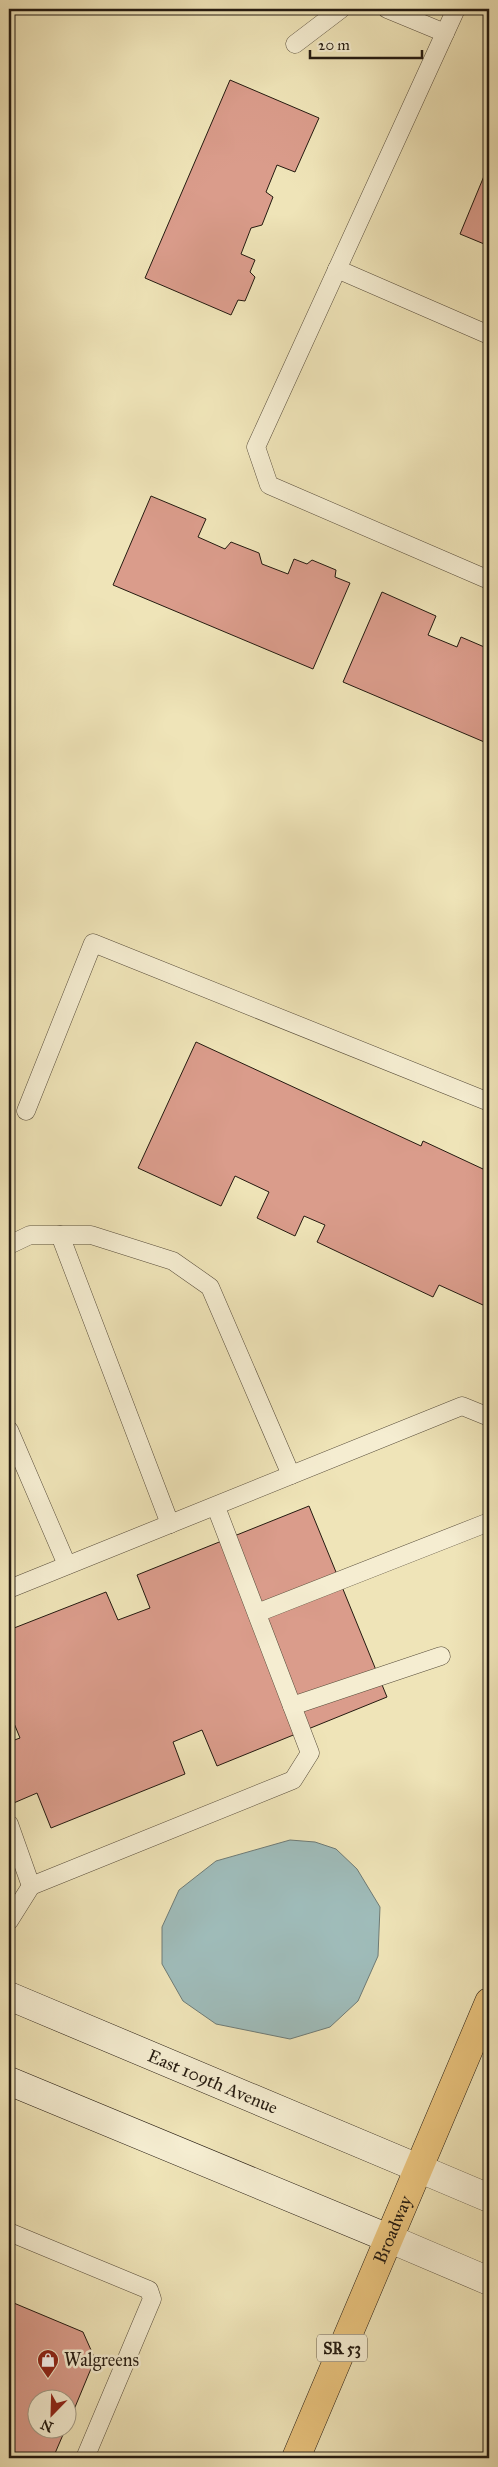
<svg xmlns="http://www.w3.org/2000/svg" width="498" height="2467" font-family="'IM FELL Great Primer',serif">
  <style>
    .water { fill: #9fbcba; stroke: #6e7b76 }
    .building { fill: #da9c8b; stroke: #241a10 }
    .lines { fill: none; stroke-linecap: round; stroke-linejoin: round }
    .service-casing { stroke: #574c3a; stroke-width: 19 }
    .tertiary-casing { stroke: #574c3a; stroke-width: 29 }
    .secondary-casing { stroke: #241a10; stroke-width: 29 }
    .primary-casing { stroke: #241a10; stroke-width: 29 }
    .service { stroke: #f5edd1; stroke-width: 18 }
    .tertiary { stroke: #f5edd1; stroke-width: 28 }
    .secondary { stroke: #f5edd1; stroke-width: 28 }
    .primary { stroke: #e8c27c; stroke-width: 28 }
    .labels { text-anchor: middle; stroke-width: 5; stroke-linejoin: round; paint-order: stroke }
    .shield { fill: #f5edd1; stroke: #63594a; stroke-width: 1 }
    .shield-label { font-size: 16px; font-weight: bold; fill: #241a10 }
    .street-label { font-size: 18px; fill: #241a10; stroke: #f5edd1 }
    .poi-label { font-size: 18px; fill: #241a10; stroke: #f5edd1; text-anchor: start }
  </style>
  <rect width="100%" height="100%" fill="#efe4b8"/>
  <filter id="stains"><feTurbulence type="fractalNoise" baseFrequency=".004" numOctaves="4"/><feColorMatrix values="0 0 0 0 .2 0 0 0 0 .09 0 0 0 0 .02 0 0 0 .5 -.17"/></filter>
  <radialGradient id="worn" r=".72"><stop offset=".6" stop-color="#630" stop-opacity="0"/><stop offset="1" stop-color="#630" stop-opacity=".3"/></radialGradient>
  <!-- water -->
  <polygon class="water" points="290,1840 315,1842 336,1849 357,1869 380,1907 378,1956 358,2001 330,2027 290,2039 216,2024 183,2001 162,1964 162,1927 179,1890 216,1861"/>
  <!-- building -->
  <g class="building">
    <polygon points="230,80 319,118 295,172 277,165 266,192 273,197 262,225 251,228 241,254 255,260 250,272 255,277 245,301 238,300 231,315 145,278"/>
    <polygon points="489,164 489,246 460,234"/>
    <polygon points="151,496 206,519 198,537 225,549 231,542 259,553 262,564 288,574 294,559 307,564 312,560 336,570 335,577 350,583 313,669 113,585"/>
    <polygon points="382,592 436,616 428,635 457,647 461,637 489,649 487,660 489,661 489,744 343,682"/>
    <polygon points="196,1042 421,1146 423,1141 483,1169 489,1155 489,1290 483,1305 439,1285 433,1297 317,1242 325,1225 304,1216 295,1236 257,1218 269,1192 235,1176 221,1206 138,1168"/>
    <polygon points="309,1506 387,1697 217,1766 202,1730 173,1742 185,1774 51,1828 37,1793 9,1805 9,1742 20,1738 9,1711 9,1630 106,1592 118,1620 150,1608 137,1575"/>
    <polygon points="9,2301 83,2332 95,2359 68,2424 68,2400 38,2400 38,2430 65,2430 53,2458 9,2458"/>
  </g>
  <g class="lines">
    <!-- service casing -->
    <g class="service-casing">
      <g id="service">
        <polyline points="387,9 445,33"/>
        <polyline points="456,9 256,447 269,485 489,580"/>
        <polyline points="295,44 341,9"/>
        <polyline points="337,269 489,335"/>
        <polyline points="26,1111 93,943 489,1102"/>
        <polyline points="60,1235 170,1524"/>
        <polyline points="9,1245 30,1235 91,1235 173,1261 210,1287 291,1475"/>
        <polyline points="9,1430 67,1565"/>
        <polyline points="9,1589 462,1406 489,1417"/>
        <polyline points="257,1613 489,1522"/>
        <polyline points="292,1706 441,1656"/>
        <polyline points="9,1824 31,1886"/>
        <polyline points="9,1921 31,1886 293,1780 310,1753 216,1507"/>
        <polyline points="9,2232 149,2290 152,2299 85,2458"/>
      </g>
    </g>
    <!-- tertiary casing -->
    <g class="tertiary-casing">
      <g id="tertiary">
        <polyline points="418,2168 489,2198"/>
        <polyline points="388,2238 489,2281"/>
      </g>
    </g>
    <!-- secondary casing -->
    <g class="secondary-casing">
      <g id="secondary">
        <path id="s1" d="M9 1996 418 2168"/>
        <polyline points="9,2081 388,2238"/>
      </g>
    </g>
    <!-- primary casing -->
    <g class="primary-casing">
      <g id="primary">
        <path id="s2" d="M296 2458 489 2002"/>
      </g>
    </g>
    <!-- service -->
    <use href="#service" class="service"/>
    <!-- tertiary -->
    <use href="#tertiary" class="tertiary"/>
    <!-- secondary -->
    <use href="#secondary" class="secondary"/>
    <!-- primary -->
    <use href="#primary" class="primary"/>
  </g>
  <!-- icons -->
  <defs>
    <g id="shop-pin" transform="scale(1.125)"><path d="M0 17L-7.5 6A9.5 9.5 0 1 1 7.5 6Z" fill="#8f2418" stroke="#f5edd1"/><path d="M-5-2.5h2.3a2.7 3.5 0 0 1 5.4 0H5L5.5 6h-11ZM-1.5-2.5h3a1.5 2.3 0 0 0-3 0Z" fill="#fff"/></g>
  </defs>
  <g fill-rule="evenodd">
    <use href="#shop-pin" x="48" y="2360"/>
  </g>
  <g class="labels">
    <!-- shield labels -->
    <rect class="shield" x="317" y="2334.5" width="50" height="27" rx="4"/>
    <g class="shield-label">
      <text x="342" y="2354">SR 53</text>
    </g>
    <!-- street labels -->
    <g class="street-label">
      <text dy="6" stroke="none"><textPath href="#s1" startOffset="221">East 109th Avenue</textPath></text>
      <text dy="6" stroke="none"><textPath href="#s2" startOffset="248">Broadway</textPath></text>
    </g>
    <!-- poi labels -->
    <g class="poi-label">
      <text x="64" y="2366">Walgreens</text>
    </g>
  </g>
  <!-- margin -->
  <rect width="498" height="2467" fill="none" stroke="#efe4b8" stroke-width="30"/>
  <rect x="10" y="10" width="478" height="2447" fill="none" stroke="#241a10" stroke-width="2.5"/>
  <rect x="15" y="15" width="468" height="2437" fill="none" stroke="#241a10"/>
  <!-- north arrow -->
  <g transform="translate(52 2414) rotate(203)"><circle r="24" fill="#f5edd1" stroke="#a19984"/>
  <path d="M0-4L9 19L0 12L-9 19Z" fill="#8f2418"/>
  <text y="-8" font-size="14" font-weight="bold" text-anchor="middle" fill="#241a10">N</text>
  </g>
  <!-- scale -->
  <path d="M310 50v8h112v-8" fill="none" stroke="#241a10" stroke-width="2.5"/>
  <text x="318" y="50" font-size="15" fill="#241a10" stroke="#f5edd1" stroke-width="4" paint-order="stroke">20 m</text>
  <rect width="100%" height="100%" filter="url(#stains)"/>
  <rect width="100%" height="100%" fill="url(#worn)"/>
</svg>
